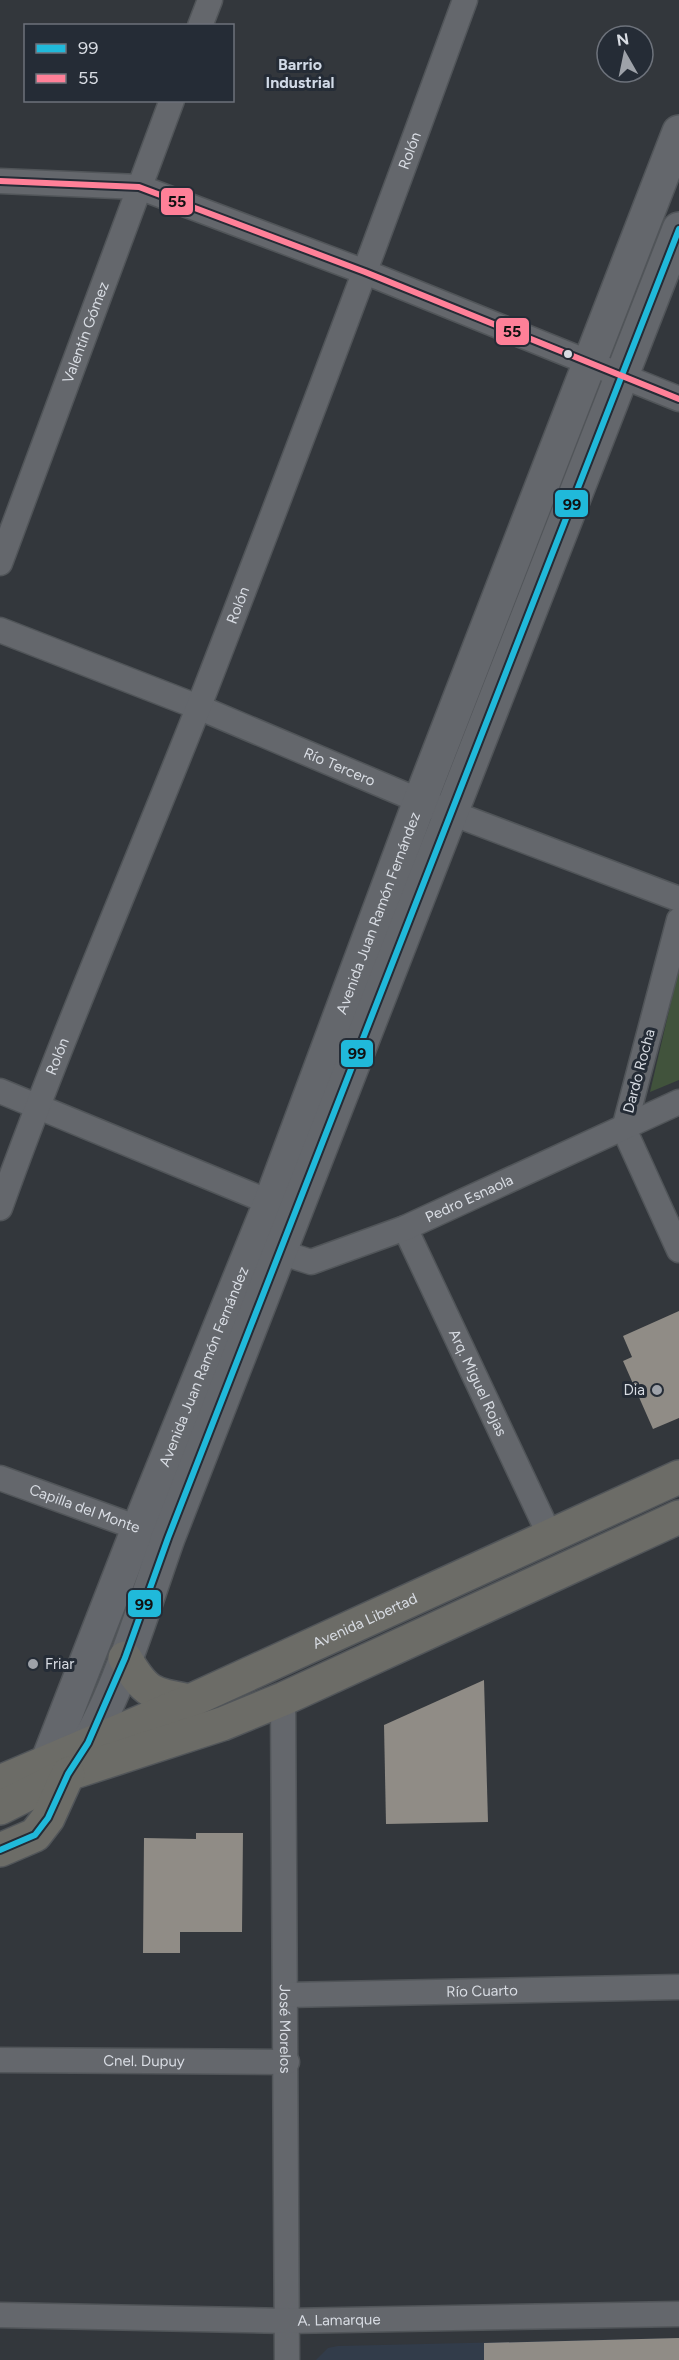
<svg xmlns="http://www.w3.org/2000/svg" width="679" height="2360" font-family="Figtree,sans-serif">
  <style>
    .built { fill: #323c4a }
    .green { fill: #41533c }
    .building { fill: #908c86 }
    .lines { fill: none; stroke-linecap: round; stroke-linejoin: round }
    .street-casing { stroke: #515559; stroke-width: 27 }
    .secondary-casing { stroke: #515559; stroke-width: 36 }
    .primary-casing { stroke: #515559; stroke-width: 36 }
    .street { stroke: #64676c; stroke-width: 24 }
    .secondary { stroke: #64676c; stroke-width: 33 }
    .primary { stroke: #6c6c67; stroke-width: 33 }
    .bus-1-casing { stroke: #252c36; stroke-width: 10 }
    .bus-2-casing { stroke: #252c36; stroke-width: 10 }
    .bus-1 { stroke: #20b9da; stroke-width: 6 }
    .bus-2 { stroke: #ff8098; stroke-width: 6 }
    .bus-dot { fill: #d8dce3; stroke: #252c36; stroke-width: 2 }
    .poi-dot { fill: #9ea2a9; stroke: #252c36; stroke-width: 2 }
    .labels { text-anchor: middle; stroke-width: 6; stroke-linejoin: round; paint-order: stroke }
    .street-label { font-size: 15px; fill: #d8dce3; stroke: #252c36 }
    .poi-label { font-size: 15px; fill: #d8dce3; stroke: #252c36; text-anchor: end }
    .neighbourhood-label { font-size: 16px; font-weight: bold; fill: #d1dae7; stroke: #252c36 }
    .line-badge { stroke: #252c36; stroke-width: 2 }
    .pale-badge-label { font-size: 16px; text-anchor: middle; font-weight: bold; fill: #111 }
  </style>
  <rect width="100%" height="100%" fill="#33373c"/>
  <!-- built -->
  <polygon class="built" points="679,2338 679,2360 316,2360 328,2348 338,2346"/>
  <!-- green -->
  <polygon class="green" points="679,968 679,1080 650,1092"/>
  <!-- building -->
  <g class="building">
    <polygon points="679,1311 679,1418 653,1429 623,1361 632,1357 623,1336"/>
    <polygon points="484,1680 488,1822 386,1824 384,1725"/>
    <polygon points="196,1833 243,1833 242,1932 180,1932 180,1953 143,1953 144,1838 196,1839"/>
    <polygon points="679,2338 679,2360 484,2360 484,2343"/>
  </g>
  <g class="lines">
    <!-- street casing -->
    <g class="street-casing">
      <g id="street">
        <polyline points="200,26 210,0"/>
        <polyline points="0,181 139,187 365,272 679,399"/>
        <path id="s1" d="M0 563 172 100"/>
        <path id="s2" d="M0 630 198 707 420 801 679 899"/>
        <polyline points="679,920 624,1129 679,1250"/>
        <polyline points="0,1091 286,1209"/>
        <path id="s3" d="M0 1208C61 1038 133 873 199 706 290 472 379 236 465 0"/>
        <path id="s4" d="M405 1228 550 1536"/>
        <path id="s5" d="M264 1247 311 1262 405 1228 679 1102"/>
        <path id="s6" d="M0 1478 152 1533"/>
        <path id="s7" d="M283 1699 287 2360"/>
        <path id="s8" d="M286 1995 679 1987"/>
        <path id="s9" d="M0 2060 287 2062"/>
        <path id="s10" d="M0 2315 287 2321 679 2314"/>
      </g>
    </g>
    <!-- secondary casing -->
    <g class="secondary-casing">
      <g id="secondary">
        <path id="s11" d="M48 1760 138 1529 271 1201 420 801 679 132"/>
        <path d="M76 1762C117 1701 143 1608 168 1538L679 229"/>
      </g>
    </g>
    <!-- primary casing -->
    <g class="primary-casing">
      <g id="primary">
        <path d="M125 1658C145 1693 151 1694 190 1701"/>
        <path id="s12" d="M0 1782 190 1701 679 1477"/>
        <polyline points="0,1808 68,1774 222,1724 283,1699 679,1517"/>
        <polyline points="0,1850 35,1835 48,1818 68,1774"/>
      </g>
    </g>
    <!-- street -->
    <use href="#street" class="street"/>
    <!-- secondary -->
    <use href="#secondary" class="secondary"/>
    <!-- primary -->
    <use href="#primary" class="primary"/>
    <!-- bus-1 casing -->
    <g class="bus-1-casing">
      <polyline id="bus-1" points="0,1850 35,1835 48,1818 68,1774 88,1743 125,1658 168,1538 679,229"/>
    </g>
    <!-- bus-2 casing -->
    <g class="bus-2-casing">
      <polyline id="bus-2" points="0,181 139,187 365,272 679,399"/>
    </g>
    <!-- bus-1 -->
    <use href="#bus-1" class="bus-1"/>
    <!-- bus-2 -->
    <use href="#bus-2" class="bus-2"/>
  </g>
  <!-- markers -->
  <circle class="bus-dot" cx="568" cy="354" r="5"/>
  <g class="poi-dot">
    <circle cx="657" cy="1390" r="6"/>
    <circle cx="33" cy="1664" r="6"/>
  </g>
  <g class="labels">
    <!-- street labels -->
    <g class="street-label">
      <text dy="5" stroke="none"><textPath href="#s3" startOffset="1134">Rolón</textPath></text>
      <text dy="5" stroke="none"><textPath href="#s1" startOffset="246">Valentín Gómez</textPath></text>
      <text dy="5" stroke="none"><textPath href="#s3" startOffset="648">Rolón</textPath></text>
      <text dy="5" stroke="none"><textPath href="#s2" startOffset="366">Río Tercero</textPath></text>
      <text dy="5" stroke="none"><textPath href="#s11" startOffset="909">Avenida Juan Ramón Fernández</textPath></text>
      <text dy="5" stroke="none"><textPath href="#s3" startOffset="162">Rolón</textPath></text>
      <text transform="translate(639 1071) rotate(-75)" y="5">Dardo Rocha</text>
      <text dy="5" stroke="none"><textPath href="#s5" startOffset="220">Pedro Esnaola</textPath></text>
      <text dy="5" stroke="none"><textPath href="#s11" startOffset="423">Avenida Juan Ramón Fernández</textPath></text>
      <text dy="5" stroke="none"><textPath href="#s4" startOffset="171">Arq. Miguel Rojas</textPath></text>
      <text dy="5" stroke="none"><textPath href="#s6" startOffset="90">Capilla del Monte</textPath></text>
      <text dy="5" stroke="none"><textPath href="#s12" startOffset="399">Avenida Libertad</textPath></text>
      <text dy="5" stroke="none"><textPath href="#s8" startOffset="196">Río Cuarto</textPath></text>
      <text dy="5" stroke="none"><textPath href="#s7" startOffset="330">José Morelos</textPath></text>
      <text dy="5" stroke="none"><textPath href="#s9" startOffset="144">Cnel. Dupuy</textPath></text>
      <text dy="5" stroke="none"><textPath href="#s10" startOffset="339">A. Lamarque</textPath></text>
    </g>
    <!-- poi labels -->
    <g class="poi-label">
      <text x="645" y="1395">Dia</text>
      <text x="45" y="1669" text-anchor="start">Friar</text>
    </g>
    <!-- neighbourhood labels -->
    <g class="neighbourhood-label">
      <text x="300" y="70">Barrio<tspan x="300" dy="18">Industrial</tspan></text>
    </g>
  </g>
  <g class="line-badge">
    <rect x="160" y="187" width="34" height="29" rx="6" fill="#ff8098"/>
    <rect x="495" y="317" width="35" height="29" rx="6" fill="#ff8098"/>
    <rect x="554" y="489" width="35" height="29" rx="6" fill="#20b9da"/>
    <rect x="340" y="1039" width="34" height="29" rx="6" fill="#20b9da"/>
    <rect x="127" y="1589" width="35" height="29" rx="6" fill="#20b9da"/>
  </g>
  <g class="pale-badge-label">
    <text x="177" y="207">55</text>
    <text x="512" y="337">55</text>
    <text x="572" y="510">99</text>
    <text x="357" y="1059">99</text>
    <text x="144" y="1610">99</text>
  </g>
  <!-- legend -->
  <rect x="24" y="24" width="210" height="78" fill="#252c36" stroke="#6d727b" stroke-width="1.5"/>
  <rect x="36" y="44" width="30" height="9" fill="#20b9da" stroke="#6d727b" stroke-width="1.5"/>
  <text x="78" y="54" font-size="18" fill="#d8dce3">99</text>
  <rect x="36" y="74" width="30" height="9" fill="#ff8098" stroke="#6d727b" stroke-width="1.5"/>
  <text x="78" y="84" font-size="18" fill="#d8dce3">55</text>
  <!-- north arrow -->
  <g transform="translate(625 54) rotate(351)"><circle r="28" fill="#252c36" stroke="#6d727b" stroke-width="1.5"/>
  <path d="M0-4.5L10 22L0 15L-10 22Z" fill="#9ea2a9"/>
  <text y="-9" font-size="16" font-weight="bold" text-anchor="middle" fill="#d8dce3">N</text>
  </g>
</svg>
